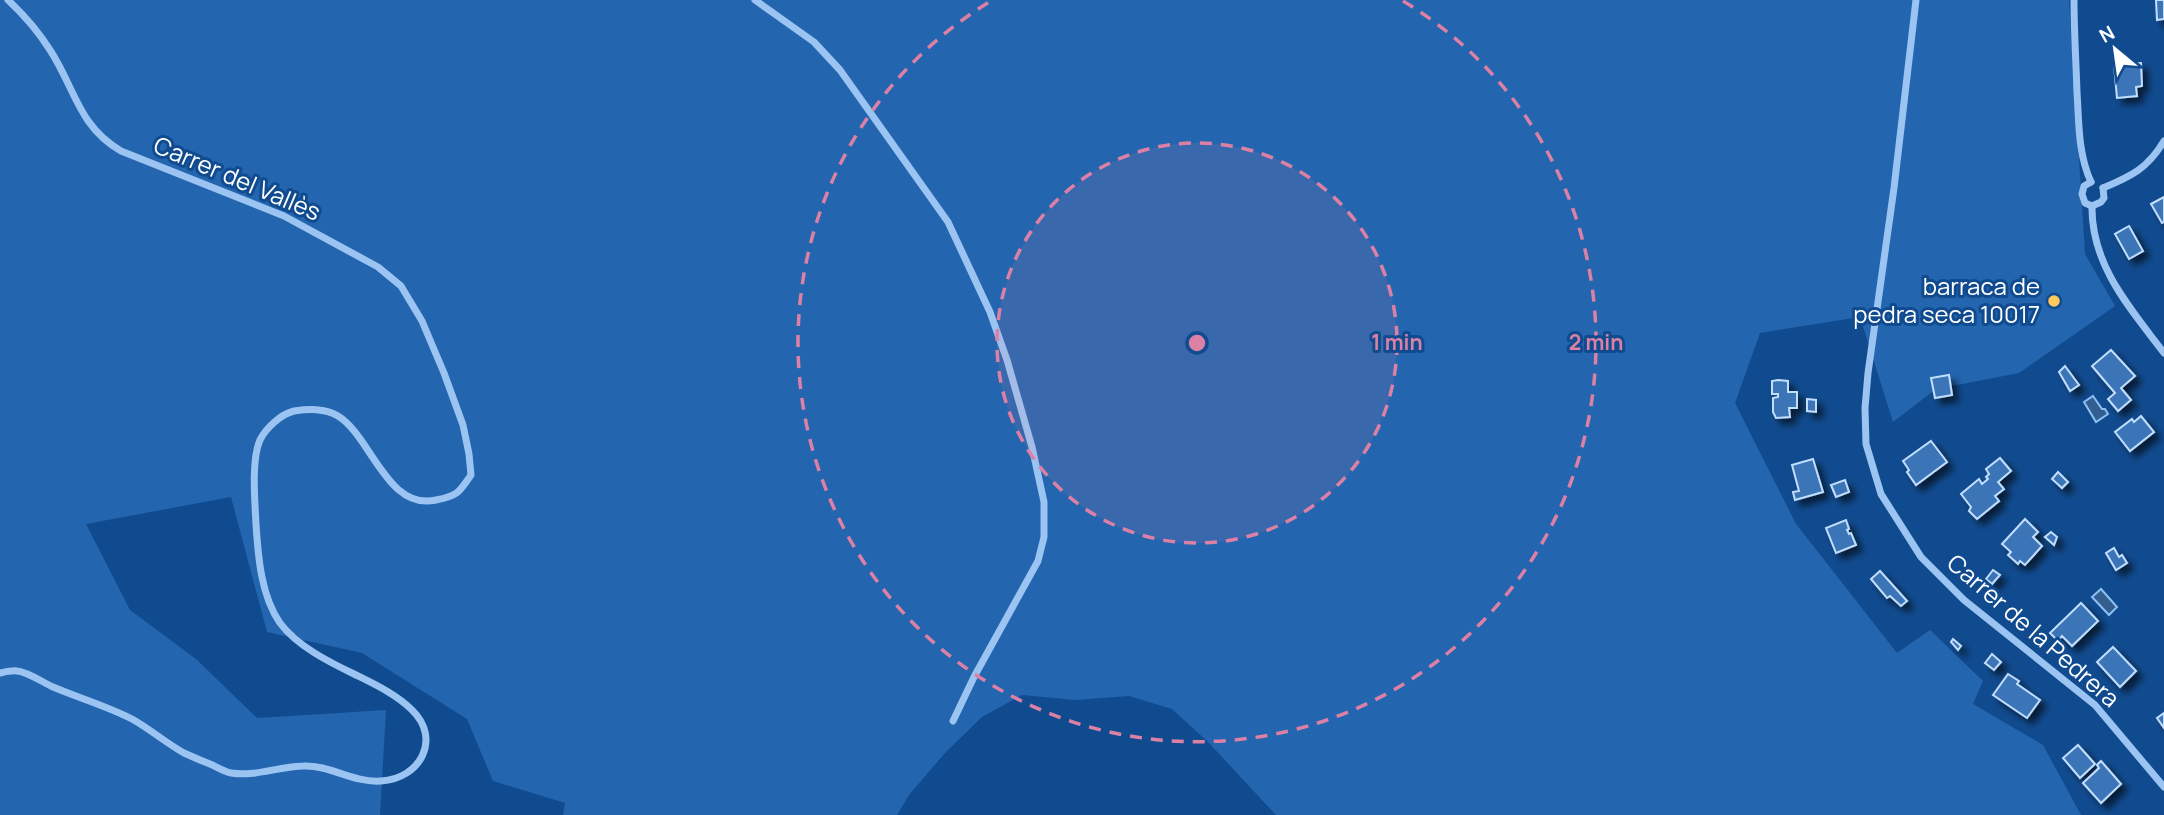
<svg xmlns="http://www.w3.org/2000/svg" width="2164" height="815" font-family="Manrope,sans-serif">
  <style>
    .green { fill: #2365ae }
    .water { fill: #335e90; stroke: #8dc0f5; stroke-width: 2 }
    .building { fill: #3a75b8; stroke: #c2defd; stroke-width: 2; filter: url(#shadow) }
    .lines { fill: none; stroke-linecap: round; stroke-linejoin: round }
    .minor { stroke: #9bc4f2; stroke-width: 7 }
    .ring { fill: none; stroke: #dd80a5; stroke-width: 3.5; stroke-dasharray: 12 9 }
    .poi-dot { fill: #ffcc5c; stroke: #114b8f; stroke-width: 2.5 }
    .labels { text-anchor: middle; stroke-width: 6; stroke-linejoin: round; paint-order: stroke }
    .street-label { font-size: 24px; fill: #fff; stroke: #114b8f }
    .poi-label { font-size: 24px; fill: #fff; stroke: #114b8f; text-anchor: end }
    .centre { fill: #dd80a5; stroke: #114b8f; stroke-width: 3.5 }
    .ring-label { font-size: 21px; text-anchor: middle; font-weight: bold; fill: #dd80a5; stroke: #114b8f; stroke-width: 6; stroke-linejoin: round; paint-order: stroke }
  </style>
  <defs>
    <filter id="shadow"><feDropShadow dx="6" dy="6" stdDeviation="3.5" flood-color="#0009"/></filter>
  </defs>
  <rect width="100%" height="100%" fill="#114b8f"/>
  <!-- green -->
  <polygon class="green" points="0,0 2069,0 2085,254 2115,306 2019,373 1936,389 1893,422 1860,317 1760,333 1735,403 1796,524 1897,653 1930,630 1983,681 1973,704 2043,745 2081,815 1276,815 1208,742 1172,709 1129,696 1076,700 1022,695 982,717 945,753 909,795 897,815 563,815 565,803 493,781 467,719 362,653 267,632 231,497 86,524 130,610 196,659 257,718 386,710 380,815 0,815"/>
  <!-- water -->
  <g class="water">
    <polygon points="2093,396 2102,409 2105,409 2108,414 2096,422 2084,402"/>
    <polygon points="2101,589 2117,607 2109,615 2092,597"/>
  </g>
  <!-- building -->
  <g class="building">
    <polygon points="2156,0 2164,0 2164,19 2157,20"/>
    <polygon points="2141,63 2142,86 2136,87 2137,96 2117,98 2114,65"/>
    <polygon points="2164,197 2164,222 2162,223 2151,204"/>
    <polygon points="2129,226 2143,251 2129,259 2115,234"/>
    <polygon points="2111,350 2135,376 2121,388 2131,400 2118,411 2108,399 2115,393 2092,366"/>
    <polygon points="2065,366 2079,385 2070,391 2059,372"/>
    <polygon points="1949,375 1952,395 1935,398 1931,378"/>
    <polygon points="1778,380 1788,381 1788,392 1797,392 1797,408 1789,408 1790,417 1776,418 1773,412 1773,398 1778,397 1778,394 1772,394 1772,381"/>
    <polygon points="1807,399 1816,400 1816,412 1807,411"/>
    <polygon points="2141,416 2154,432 2130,451 2115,432 2132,419 2134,422"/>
    <polygon points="1931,441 1947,462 1916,485 1907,472 1909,470 1903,461"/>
    <polygon points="2000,458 2011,471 1998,482 2004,489 1995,496 1999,501 1977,519 1969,511 1971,507 1961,494 1979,479 1982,484 1988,479 1986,477 1989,474 1986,469"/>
    <polygon points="1813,459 1823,492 1795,500 1793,492 1799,491 1792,465"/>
    <polygon points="2058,472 2068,482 2062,488 2052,479"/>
    <polygon points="1845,480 1849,492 1836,497 1831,485"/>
    <polygon points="2025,519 2038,532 2033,537 2042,546 2025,565 2020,561 2018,564 2008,555 2011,552 2002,544"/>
    <polygon points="1846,520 1849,529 1847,530 1849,534 1851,533 1856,545 1836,553 1826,528"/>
    <polygon points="2051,532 2057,537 2054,545 2045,537"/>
    <polygon points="2114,548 2119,557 2122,555 2127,563 2116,570 2106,553"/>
    <polygon points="1993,570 2000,575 1992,584 1986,579"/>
    <polygon points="1880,571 1907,601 1901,606 1890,596 1887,598 1871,579"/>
    <polygon points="2081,603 2098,621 2072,646 2062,636 2058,641 2050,633"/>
    <polygon points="1953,639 1961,646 1958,650 1951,642"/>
    <polygon points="2113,647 2136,671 2120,687 2097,662"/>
    <polygon points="1992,654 2001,662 1994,670 1985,663"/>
    <polygon points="2008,674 2019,681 2017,684 2040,700 2027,718 1993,695"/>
    <polygon points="2164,713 2164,728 2157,718"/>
    <polygon points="2078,745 2095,764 2080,778 2063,758"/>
    <polygon points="2101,761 2121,784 2101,803 2083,783 2099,768 2097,765"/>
  </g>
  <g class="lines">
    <!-- minor -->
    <g class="minor">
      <polyline points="755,0 814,42 840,70 948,222 990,312 1007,360 1032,447 1044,502 1044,537 1038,561 974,677 953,721"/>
      <polyline points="1916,0 1894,188 1868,373 1865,408 1866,444 1881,494 1921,557 1964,600 2095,705 2164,787"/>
      <path d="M2074 0C2074 31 2076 61 2077 92 2079 123 2078 154 2091 182"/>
      <polyline points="2091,182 2084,186 2082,194 2085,203 2092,206"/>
      <path d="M2103 188C2132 176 2148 168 2164 141"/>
      <path d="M2092 206C2091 265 2130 308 2164 353"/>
      <polyline points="2092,206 2101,202 2104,198 2103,188"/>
      <path d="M0 673C5 672 12 670 17 671 28 672 42 682 53 687 79 698 107 706 132 719 150 729 166 743 184 753 193 757 202 761 210 764 217 767 224 772 231 773 256 777 280 766 304 766 330 765 353 783 381 781 420 779 442 739 412 710 396 694 374 684 354 674 329 662 297 646 280 623 261 596 258 556 256 524 255 502 251 460 260 440 266 428 281 414 294 411 309 409 324 408 338 416 371 436 387 511 436 500 457 496 459 493 471 475L469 454 463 425 444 373 422 321 401 286 378 267 284 216 121 151C78 126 75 88 50 50 38 31 24 15 8 0"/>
    </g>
  </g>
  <!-- distance rings -->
  <circle cx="1197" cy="343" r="200" fill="#dd80a5" fill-opacity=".12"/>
  <g class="ring">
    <circle cx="1197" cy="343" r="200"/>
    <path d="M1403 1A399 399 0 1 1 991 1"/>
  </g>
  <!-- markers -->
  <circle class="poi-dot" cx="2054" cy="301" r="7"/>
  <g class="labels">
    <!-- street labels -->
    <g class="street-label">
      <text transform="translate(237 179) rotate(23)" y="8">Carrer del Vallès</text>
      <text transform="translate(2033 631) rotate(41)" y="8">Carrer de la Pedrera</text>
    </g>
    <!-- poi labels -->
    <g class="poi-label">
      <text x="2040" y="295">barraca de<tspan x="2040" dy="28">pedra seca 10017</tspan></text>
    </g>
  </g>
  <circle cx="1197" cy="343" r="10" class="centre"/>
  <g class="ring-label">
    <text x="1397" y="350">1 min</text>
    <text x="1596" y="350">2 min</text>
  </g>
  <!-- north arrow -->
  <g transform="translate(2115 49) rotate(331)" stroke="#114b8f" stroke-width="5" paint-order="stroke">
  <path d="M0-5L12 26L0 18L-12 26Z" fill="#ffffff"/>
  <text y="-10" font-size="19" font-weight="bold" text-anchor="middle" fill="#ffffff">N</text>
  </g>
</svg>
